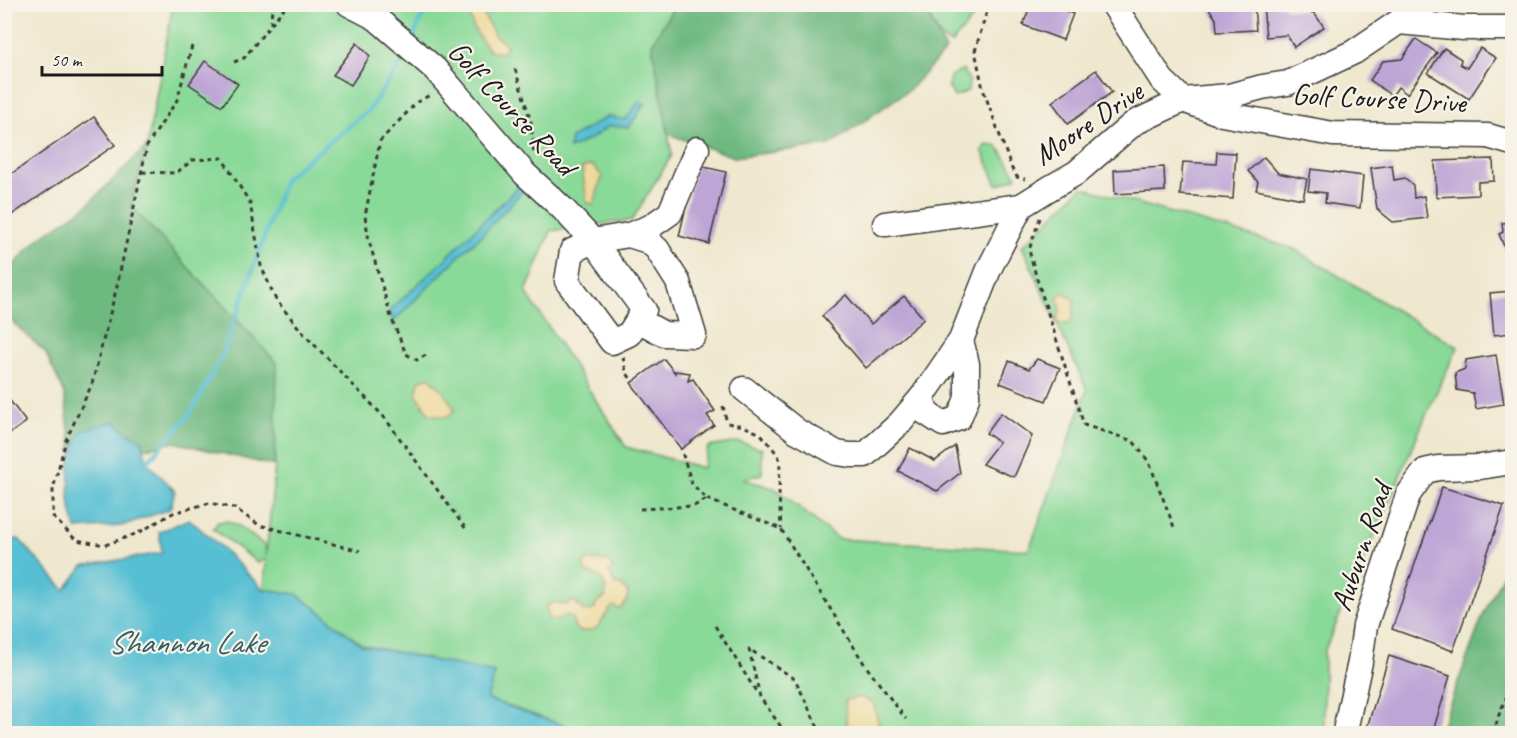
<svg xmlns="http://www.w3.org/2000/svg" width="1517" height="738" font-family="Caveat,sans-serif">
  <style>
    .green { fill: #89d998; stroke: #527a5a; stroke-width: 1.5 }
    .forest { fill: #6eb980; stroke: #456a4e; stroke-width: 1.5 }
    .sand { fill: #eeda9e; stroke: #857b5d; stroke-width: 1.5 }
    .water { fill: #56bfd3; stroke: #396e78; stroke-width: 1.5 }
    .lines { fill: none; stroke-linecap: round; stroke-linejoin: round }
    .stream { stroke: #56bfd3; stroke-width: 4.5 }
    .building { fill: #bda5d5 }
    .minor-casing { stroke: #3c3b37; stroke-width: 27 }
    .path { stroke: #3c3b37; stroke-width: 3; stroke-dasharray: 4.5 4.5; stroke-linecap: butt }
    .minor { stroke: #fff; stroke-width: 24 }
    .labels { text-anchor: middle; stroke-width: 4.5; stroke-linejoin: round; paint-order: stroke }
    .street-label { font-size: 30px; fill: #1c1c1c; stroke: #f7f3e8 }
    .water-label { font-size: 32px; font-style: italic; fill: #335d65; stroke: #f7f3e8 }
  </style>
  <rect width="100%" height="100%" fill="#f7f3e8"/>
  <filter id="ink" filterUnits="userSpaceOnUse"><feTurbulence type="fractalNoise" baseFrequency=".0167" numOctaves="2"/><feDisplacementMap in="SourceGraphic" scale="12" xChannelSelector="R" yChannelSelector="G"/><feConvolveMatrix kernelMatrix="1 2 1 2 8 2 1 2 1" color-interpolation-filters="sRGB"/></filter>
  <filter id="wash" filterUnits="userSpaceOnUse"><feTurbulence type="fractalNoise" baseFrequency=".008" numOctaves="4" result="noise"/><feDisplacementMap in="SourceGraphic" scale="24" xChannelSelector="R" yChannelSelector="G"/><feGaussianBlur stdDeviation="1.35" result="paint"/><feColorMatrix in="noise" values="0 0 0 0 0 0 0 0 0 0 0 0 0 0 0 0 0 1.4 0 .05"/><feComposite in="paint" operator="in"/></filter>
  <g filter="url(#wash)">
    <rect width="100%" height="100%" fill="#efe8cf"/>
    <!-- green -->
    <g class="green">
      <polygon points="985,4 951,44 941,38 926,10 917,9 912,5"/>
      <polygon points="173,5 675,5 652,44 672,155 632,220 551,231 526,292 626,447 703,468 708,447 739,442 762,449 762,474 743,479 776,489 838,539 1029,550 1087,390 1022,246 1082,187 1292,248 1458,347 1430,406 1324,652 1324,733 577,733 574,729 487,699 494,673 362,645 317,609 296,594 264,589 266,559 258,563 213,529 218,522 227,521 239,526 265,546 266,556 275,466 131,206 147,146"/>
      <polygon points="963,70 969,80 968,91 954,97 948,86 951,75"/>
      <polygon points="987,145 998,146 1017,177 997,185 982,150"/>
    </g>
    <!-- forest -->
    <g class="forest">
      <polygon points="922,4 946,50 910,89 830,145 734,157 668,134 652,44 675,5"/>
      <polygon points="147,146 131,206 277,363 275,466 174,442 74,465 64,392 45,352 7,317 4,308 4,275 39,238 84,208"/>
      <polygon points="1512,556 1512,733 1439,733 1483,615"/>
    </g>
    <!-- sand -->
    <g class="sand">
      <polygon points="468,5 479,5 488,23 495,36 507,45 502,53 489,51 474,29 468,8"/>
      <polygon points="592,165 602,176 594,204 587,203 582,168"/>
      <polygon points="1063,292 1074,300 1073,318 1067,324 1056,322 1061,309 1057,298"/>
      <polygon points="429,377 443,391 455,410 446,417 429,414 416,393 419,381"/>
      <path d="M590 560 608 561 613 568 609 572 615 584 621 585 628 593 627 601 619 609 613 606C600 617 603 634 578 631L574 626 573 618 567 615 556 621 549 619 546 606 556 602 564 605 574 601 584 611 594 610 597 602 605 598 606 588 599 576 585 572 583 564Z"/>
      <polygon points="859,697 873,702 881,733 850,733 847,728 845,700"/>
    </g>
    <!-- water -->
    <g class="water">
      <polygon points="640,101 645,104 629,127 609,126 592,138 569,149 571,138 608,116 625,120"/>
      <polygon points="528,177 532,181 480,237 464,251 393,322 390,310 440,264"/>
      <polygon points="114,421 130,434 142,440 147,462 175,491 170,509 121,526 76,529 69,501 70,460 81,431"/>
      <polygon points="189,519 220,546 263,589 296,594 317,609 362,645 495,673 487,699 574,729 577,733 5,733 5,540 19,539 65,590 83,566 162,553 159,532"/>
    </g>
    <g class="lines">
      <!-- stream -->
      <g class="stream">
        <polyline points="412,41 427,4"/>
        <polyline points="147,462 190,414 223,354 285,178 368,111 404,60 406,54"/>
      </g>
    </g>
    <g id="blocks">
      <!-- building -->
      <g class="building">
        <polygon points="1031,4 1048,4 1073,14 1063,40 1023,25"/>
        <polygon points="1206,4 1254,4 1256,30 1217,32 1216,19"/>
        <polygon points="1263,5 1284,5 1284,8 1314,13 1324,27 1294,47 1287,35 1266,37"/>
        <polygon points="1416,39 1437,53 1407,94 1398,87 1392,96 1370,80 1383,61 1402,59"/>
        <polygon points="357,43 370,56 351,85 333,75"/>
        <polygon points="1444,48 1461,59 1460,64 1467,68 1480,48 1496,58 1469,99 1428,73"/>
        <polygon points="205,61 238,84 222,106 189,84"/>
        <polygon points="1096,70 1112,92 1068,124 1052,102"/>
        <polygon points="94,117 115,145 4,220 4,179"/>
        <polygon points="1217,152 1236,153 1233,199 1180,195 1183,162 1216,164"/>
        <polygon points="1264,157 1278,173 1307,179 1303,199 1256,190 1258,182 1248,171"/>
        <polygon points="1493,159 1494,181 1478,182 1478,195 1436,197 1435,161"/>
        <polygon points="696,165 726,172 709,244 679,236"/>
        <polygon points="1392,165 1394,180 1405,178 1413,185 1414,198 1424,196 1427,218 1393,222 1377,209 1371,168"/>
        <polygon points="1164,167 1165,191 1115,194 1114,170"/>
        <polygon points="1311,169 1363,176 1360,208 1325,203 1326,193 1308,191"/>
        <polygon points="1512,222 1512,250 1506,251 1499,234 1503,232 1502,223"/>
        <polygon points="1512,291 1512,333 1494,335 1490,293"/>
        <polygon points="846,295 871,324 904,296 924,319 866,368 822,316"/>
        <polygon points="1496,355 1504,404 1476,409 1473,393 1457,390 1455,373 1465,369 1466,360"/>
        <polygon points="664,359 675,373 675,371 690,373 688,381 693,379 715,411 707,415 714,425 681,449 631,383"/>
        <polygon points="1037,359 1060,368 1046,401 1000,383 1009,361 1029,369"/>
        <polygon points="5,394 26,422 5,437"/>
        <polygon points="1001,413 1032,436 1014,477 982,464 999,442 986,433"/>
        <polygon points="955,446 960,473 937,491 898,471 910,448 935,461"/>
        <polygon points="1442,487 1504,506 1453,651 1392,629"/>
        <polygon points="1389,656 1450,676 1432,734 1365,734"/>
      </g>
    </g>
  </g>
  <g filter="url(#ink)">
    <use href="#blocks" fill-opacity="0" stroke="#3c3b37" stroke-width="1.5"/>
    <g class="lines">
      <!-- minor casing -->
      <g class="minor-casing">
        <g id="minor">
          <polyline points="349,4 376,18 435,69 525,174 563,209 593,241 644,310 629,334 612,342 567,281 572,251 593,241 629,235 650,227 670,213 697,149"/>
          <polyline points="1113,4 1162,80 1183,100 1222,114 1333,134 1488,136 1512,143"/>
          <polyline points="1399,22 1464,28 1512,28"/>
          <polyline points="885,224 1021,206"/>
          <polyline points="629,235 648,241 657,249 678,282 694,335 664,334 638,320"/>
          <polyline points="961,340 967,364 967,398 959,418 943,424 926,413 922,397 961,340 989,269 1021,206 1050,188 1076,173 1134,123 1183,100 1229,96 1262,87 1288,83 1354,52 1425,4"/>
          <polyline points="744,389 797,431 837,453 850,455 865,455 900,423 922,397"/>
          <polyline points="1345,734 1346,726 1360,662 1365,626 1408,495 1425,471 1438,468 1480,467 1512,462"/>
        </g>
      </g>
      <!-- path -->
      <g class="path">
        <polyline points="989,4 975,51 983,89 1012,169 1017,177 1025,179"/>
        <polyline points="271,24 272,4"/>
        <polyline points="192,46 177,100 147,146 117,286 92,384 66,440 53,489 53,517 76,540 105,545 138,533 173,513 209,503 234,508 259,525 360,551"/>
        <polyline points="234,62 244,58 285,7 291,4"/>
        <polyline points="515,69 531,122 534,155"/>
        <polyline points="142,172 176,173 193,160 222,158 250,203 261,266 276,300 304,334 384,417 466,529"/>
        <polyline points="1040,218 1029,250 1036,276 1084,425 1133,441 1149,462 1174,527"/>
        <polyline points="426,355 417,360 406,354 391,317 369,241 365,216 380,141 417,102 430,95"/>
        <polyline points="623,357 626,372 633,382"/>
        <polyline points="723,406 727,423 743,426 761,434 778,455 780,462 779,492 781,529"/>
        <polyline points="707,499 781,529 865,665 906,719"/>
        <polyline points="640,509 694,506 707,499 692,484 681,449"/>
        <polyline points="715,626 757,693"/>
        <polyline points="786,734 760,697 749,649 795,679 821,734"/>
        <polyline points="1494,734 1498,717 1512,684"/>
      </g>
      <!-- minor -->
      <use href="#minor" class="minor"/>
    </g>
  </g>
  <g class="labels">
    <!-- street labels -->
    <g class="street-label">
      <text transform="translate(1379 98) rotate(3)" y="10">Golf Course Drive</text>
      <text transform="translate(512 108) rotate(47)" y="10">Golf Course Road</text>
      <text transform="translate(1088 123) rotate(-34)" y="10">Moore Drive</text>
      <text transform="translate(1361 547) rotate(-71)" y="10">Auburn Road</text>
    </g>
    <!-- water labels -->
    <g class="water-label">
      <text x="186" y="653">Shannon Lake</text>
    </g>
  </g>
  <!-- margin -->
  <rect width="1517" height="738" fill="none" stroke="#f7f3e8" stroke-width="24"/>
  <!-- scale -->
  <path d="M42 66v9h120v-9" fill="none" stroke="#1c1c1c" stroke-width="3"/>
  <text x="51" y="66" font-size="18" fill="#1c1c1c" stroke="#f7f3e8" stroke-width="4.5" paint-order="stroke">50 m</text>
</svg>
